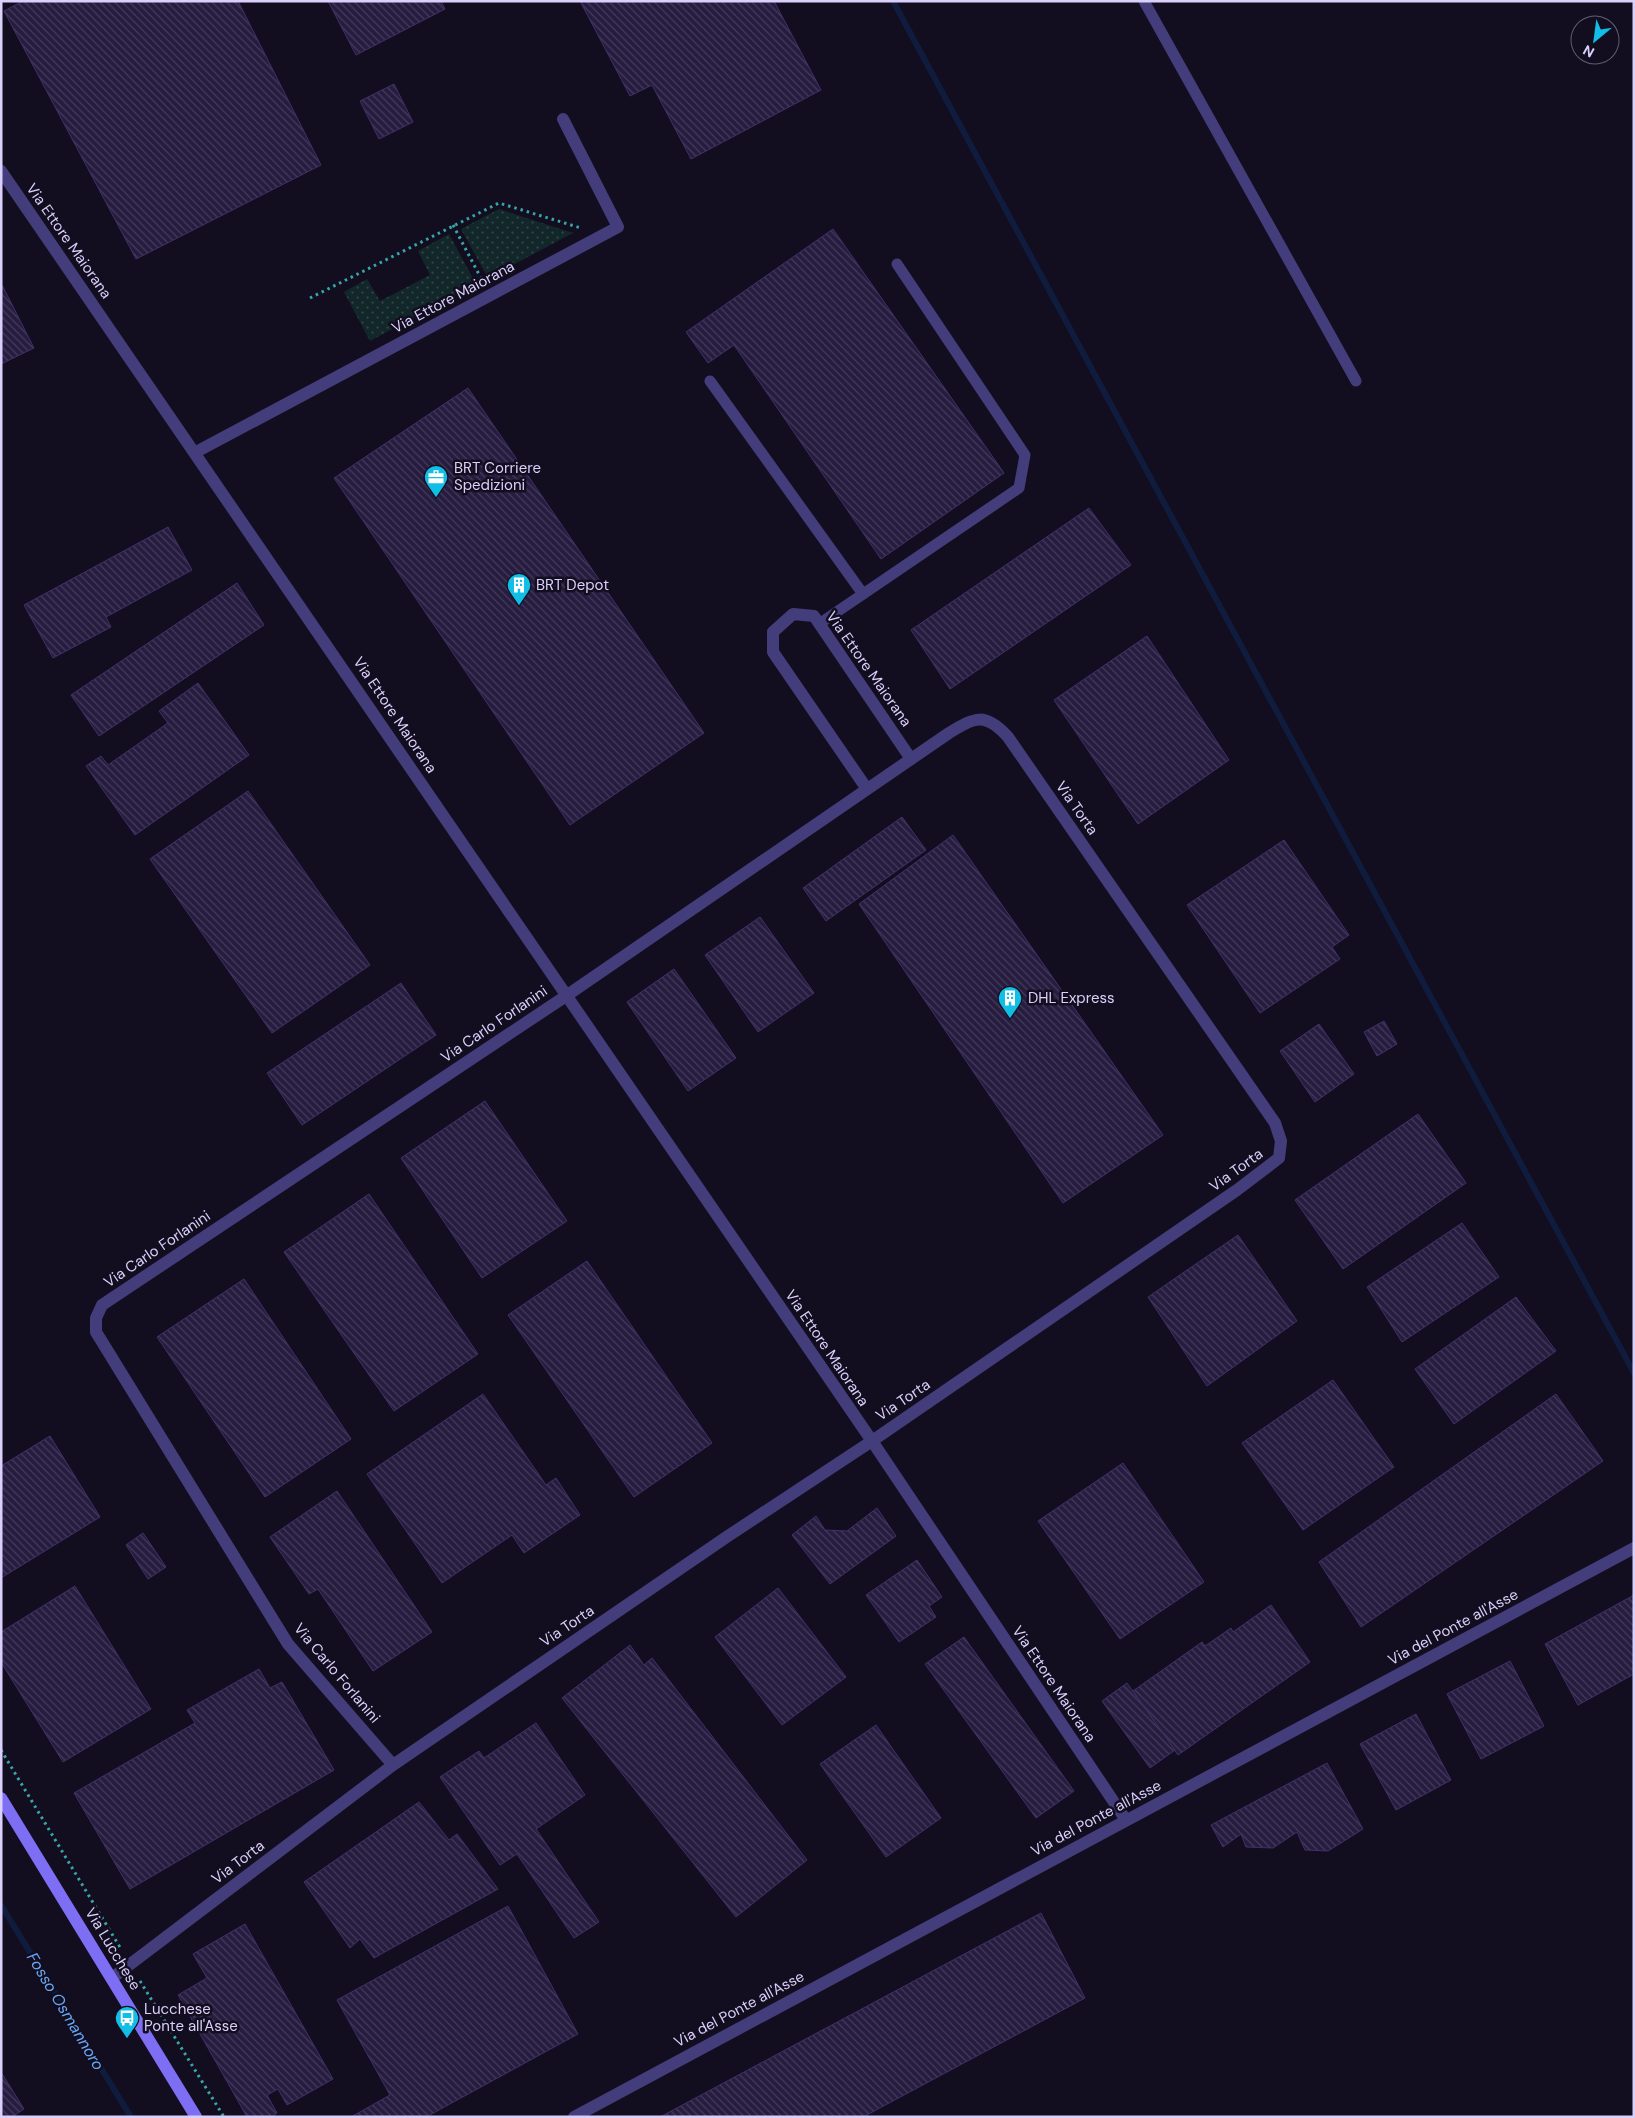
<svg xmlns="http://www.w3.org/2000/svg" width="1635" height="2118" font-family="'DM Sans',sans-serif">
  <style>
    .grass { fill: url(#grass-dots) }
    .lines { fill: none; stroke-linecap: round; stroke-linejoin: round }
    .stream { stroke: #0f1c3e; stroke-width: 6 }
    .building { fill: url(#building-back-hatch); stroke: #403069 }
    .path { stroke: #37a6a9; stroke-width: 3; stroke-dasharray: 2.5 4; stroke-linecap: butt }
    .lane { stroke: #443d7b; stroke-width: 11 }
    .street { stroke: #443d7b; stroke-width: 12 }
    .secondary { stroke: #7d6ef4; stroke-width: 12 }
    .labels { text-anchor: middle; stroke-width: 5; stroke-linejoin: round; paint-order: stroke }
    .street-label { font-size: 15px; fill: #d9d0fb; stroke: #130e1f }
    .poi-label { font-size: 15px; fill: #d9d0fb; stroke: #130e1f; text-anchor: start }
    .water-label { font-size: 16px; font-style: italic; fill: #66a6f4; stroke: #130e1f }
  </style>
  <defs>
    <pattern id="grass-dots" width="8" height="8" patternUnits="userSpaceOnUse" patternTransform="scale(1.25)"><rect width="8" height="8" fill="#122729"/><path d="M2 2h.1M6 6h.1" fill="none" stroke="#344549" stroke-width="1.8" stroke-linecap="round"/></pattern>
    <pattern id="building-back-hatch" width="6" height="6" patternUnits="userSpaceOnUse" patternTransform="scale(1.25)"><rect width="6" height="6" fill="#261c3f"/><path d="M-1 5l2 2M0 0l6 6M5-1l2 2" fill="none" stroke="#453c5c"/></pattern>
  </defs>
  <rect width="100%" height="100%" fill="#130e1f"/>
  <!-- grass -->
  <g class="grass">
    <polygon points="499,209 573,233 488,278 461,229"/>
    <polygon points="449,234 476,284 370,341 344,292 367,279 380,301 430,275 418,251"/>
  </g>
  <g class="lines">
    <!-- stream -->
    <g class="stream">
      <polyline points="893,1 1634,1373"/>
      <polyline points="1,1905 131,2117"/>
    </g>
  </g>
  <!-- building -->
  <g class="building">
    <polygon points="23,1 238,1 321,165 136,259 4,11"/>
    <polygon points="328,1 441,1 445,9 356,55"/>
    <polygon points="580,1 774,1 821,90 691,159 652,85 630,96"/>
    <polygon points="394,84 413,122 379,139 360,101"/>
    <polygon points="833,229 1004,473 881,559 734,345 708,363 686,332"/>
    <polygon points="1,283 34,348 1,364"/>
    <polygon points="468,388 704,733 570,825 334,478"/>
    <polygon points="1089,508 1131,565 950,689 911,630"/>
    <polygon points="168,527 192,570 106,617 111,627 53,658 24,605"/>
    <polygon points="237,583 264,625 99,736 71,695"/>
    <polygon points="1147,636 1229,760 1138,824 1054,700"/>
    <polygon points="198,683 249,755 135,835 86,766 101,756 108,765 168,723 159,711"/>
    <polygon points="248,791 370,965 272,1033 150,859"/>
    <polygon points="902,817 926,850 826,921 803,888"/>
    <polygon points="953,835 1163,1135 1063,1203 859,904"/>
    <polygon points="1284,840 1349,935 1332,947 1340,959 1260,1013 1187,905"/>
    <polygon points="760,917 814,993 758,1032 705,955"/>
    <polygon points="674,969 736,1058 688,1091 627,1002"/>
    <polygon points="401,983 436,1035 302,1125 267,1073"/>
    <polygon points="1384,1021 1397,1044 1377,1056 1364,1032"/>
    <polygon points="1319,1024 1354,1074 1315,1102 1280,1051"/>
    <polygon points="485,1101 567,1221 482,1278 401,1158"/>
    <polygon points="1418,1114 1466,1183 1343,1269 1295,1200"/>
    <polygon points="369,1194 478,1354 394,1411 284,1252"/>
    <polygon points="1462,1223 1499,1277 1402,1342 1367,1287"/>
    <polygon points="1238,1235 1297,1321 1207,1386 1148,1297"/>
    <polygon points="587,1261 712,1443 634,1497 508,1315"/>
    <polygon points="244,1279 351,1439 265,1497 157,1337"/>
    <polygon points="1516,1297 1556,1351 1454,1424 1415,1369"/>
    <polygon points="1333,1380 1394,1467 1303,1530 1242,1443"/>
    <polygon points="483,1394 546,1485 556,1478 580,1515 524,1553 512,1535 442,1583 367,1474"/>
    <polygon points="1556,1394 1603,1461 1361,1627 1319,1562"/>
    <polygon points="50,1436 100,1517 1,1578 1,1466"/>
    <polygon points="1123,1463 1204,1582 1120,1639 1038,1521"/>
    <polygon points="337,1491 432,1632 373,1671 318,1589 309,1594 270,1537"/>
    <polygon points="877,1508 896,1536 830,1584 792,1535 816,1516 825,1530 847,1531"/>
    <polygon points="143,1533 166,1567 148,1579 126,1545"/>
    <polygon points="917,1560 942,1597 929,1606 936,1617 899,1642 866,1595"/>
    <polygon points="75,1586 151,1709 63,1762 1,1662 1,1632"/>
    <polygon points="778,1588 846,1677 782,1725 715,1637"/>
    <polygon points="1634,1595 1634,1674 1578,1705 1545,1644"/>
    <polygon points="1271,1605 1310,1662 1178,1755 1133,1691 1202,1642 1205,1646 1231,1628 1233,1632"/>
    <polygon points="964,1637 1074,1791 1036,1818 925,1664"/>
    <polygon points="630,1645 644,1665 652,1658 807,1860 736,1917 562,1698"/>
    <polygon points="1510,1661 1544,1726 1481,1759 1447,1694"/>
    <polygon points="259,1669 270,1688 282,1682 334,1770 130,1889 74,1793 195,1723 187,1710"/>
    <polygon points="1127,1683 1175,1750 1150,1768 1102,1701"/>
    <polygon points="1416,1714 1451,1780 1396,1810 1360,1744"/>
    <polygon points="536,1723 585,1795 536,1829 599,1922 574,1938 517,1854 500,1865 440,1777 479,1751 484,1758"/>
    <polygon points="876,1725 941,1818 886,1857 820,1764"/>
    <polygon points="1327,1763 1363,1829 1328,1851 1305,1850 1297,1832 1273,1848 1246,1847 1241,1834 1223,1847 1211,1825"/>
    <polygon points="419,1802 449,1840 457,1834 498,1889 374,1958 360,1939 350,1948 304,1882"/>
    <polygon points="508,1906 578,2034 426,2117 351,2117 390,2095 337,2000"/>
    <polygon points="1041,1913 1085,1998 863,2117 660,2117"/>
    <polygon points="245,1924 333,2079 287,2105 278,2089 267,2095 277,2113 271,2117 247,2117 178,1995 207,1978 193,1954"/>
    <polygon points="1,2072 24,2109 12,2117 1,2117"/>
  </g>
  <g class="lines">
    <!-- path -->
    <g class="path">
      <polyline points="453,225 483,282"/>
      <polyline points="310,298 499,203 581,228"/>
      <polyline points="1,1750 121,1949"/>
      <polyline points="140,1981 224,2117"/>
    </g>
    <!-- lane -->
    <g class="lane">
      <polyline points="1144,1 1356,381"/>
      <polyline points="710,381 863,594"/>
      <polyline points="819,624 1019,488 1025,455 897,264"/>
    </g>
    <!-- street -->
    <g class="street">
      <polyline points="1,171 872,1441 1126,1820"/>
      <polyline points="196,452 618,227 563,119"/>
      <polyline points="867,789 773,652 773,632 793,614 814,616 911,759"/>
      <path d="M112 1978 393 1765 728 1536 872 1441 1237 1190 1279 1158 1281 1141 1275 1123 1008 737C985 712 975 717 949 733L566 996 102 1305 96 1318V1332L288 1644 393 1765"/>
      <polyline points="574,2117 1634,1548"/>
    </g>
    <!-- secondary -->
    <polyline class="secondary" points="1,1798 196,2117"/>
  </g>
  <!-- icons -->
  <defs>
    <g id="office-pin" transform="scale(1.25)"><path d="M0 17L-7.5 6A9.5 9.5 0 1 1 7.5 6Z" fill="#11bee6" stroke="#130e1f"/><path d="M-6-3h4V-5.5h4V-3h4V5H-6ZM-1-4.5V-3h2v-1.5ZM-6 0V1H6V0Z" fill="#fff"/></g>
    <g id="building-pin" transform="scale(1.25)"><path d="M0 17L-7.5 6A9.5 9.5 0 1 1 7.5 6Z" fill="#11bee6" stroke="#130e1f"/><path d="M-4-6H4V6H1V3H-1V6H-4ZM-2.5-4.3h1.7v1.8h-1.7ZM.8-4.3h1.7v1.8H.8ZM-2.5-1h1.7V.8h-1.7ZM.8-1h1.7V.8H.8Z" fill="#fff"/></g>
    <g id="bus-pin" transform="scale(1.25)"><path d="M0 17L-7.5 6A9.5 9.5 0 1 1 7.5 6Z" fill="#11bee6" stroke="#130e1f"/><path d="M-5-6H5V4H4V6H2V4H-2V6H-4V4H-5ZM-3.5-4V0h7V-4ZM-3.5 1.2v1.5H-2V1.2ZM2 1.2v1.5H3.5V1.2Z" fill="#fff"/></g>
  </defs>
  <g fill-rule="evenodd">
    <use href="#office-pin" x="436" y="477"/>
    <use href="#building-pin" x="519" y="585"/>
    <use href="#building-pin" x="1010" y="998"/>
    <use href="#bus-pin" x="127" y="2018"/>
  </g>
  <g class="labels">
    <!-- street labels -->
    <g class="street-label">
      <text transform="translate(69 241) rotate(55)" y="5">Via Ettore Maiorana</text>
      <text transform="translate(453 297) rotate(-28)" y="5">Via Ettore Maiorana</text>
      <text transform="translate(869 669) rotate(55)" y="5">Via Ettore Maiorana</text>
      <text transform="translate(395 715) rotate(56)" y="5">Via Ettore Maiorana</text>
      <text transform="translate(1077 808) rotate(55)" y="5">Via Torta</text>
      <text transform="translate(494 1024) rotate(-34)" y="5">Via Carlo Forlanini</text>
      <text transform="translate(1236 1170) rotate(-36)" y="5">Via Torta</text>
      <text transform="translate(157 1249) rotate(-34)" y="5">Via Carlo Forlanini</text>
      <text transform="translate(827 1348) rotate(56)" y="5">Via Ettore Maiorana</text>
      <text transform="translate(903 1400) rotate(-34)" y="5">Via Torta</text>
      <text transform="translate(567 1626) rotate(-34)" y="5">Via Torta</text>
      <text transform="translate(1453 1627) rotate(-28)" y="5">Via del Ponte all'Asse</text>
      <text transform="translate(337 1673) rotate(50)" y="5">Via Carlo Forlanini</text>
      <text transform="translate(1054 1684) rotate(56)" y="5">Via Ettore Maiorana</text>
      <text transform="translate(1096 1818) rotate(-28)" y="5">Via del Ponte all'Asse</text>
      <text transform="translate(238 1862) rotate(-37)" y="5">Via Torta</text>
      <text transform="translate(113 1949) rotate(59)" y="5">Via Lucchese</text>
      <text transform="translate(739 2009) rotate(-28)" y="5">Via del Ponte all'Asse</text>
    </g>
    <!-- poi labels -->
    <g class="poi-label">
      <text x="454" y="473">BRT Corriere<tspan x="454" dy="17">Spedizioni</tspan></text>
      <text x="536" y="590">BRT Depot</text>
      <text x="1028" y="1003">DHL Express</text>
      <text x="144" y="2014">Lucchese<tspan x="144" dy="17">Ponte all'Asse</tspan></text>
    </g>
    <!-- water labels -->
    <g class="water-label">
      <text transform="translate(66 2011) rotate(59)" y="6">Fosso Osmannoro</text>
    </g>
  </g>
  <!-- border -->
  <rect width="1635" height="2118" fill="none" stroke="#d9d0fb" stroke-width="5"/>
  <!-- north arrow -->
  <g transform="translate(1595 40) rotate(209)"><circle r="24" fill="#130e1f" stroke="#625c77"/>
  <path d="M0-4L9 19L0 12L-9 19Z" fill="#11bee6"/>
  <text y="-8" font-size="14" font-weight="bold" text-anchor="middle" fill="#d9d0fb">N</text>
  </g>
</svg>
